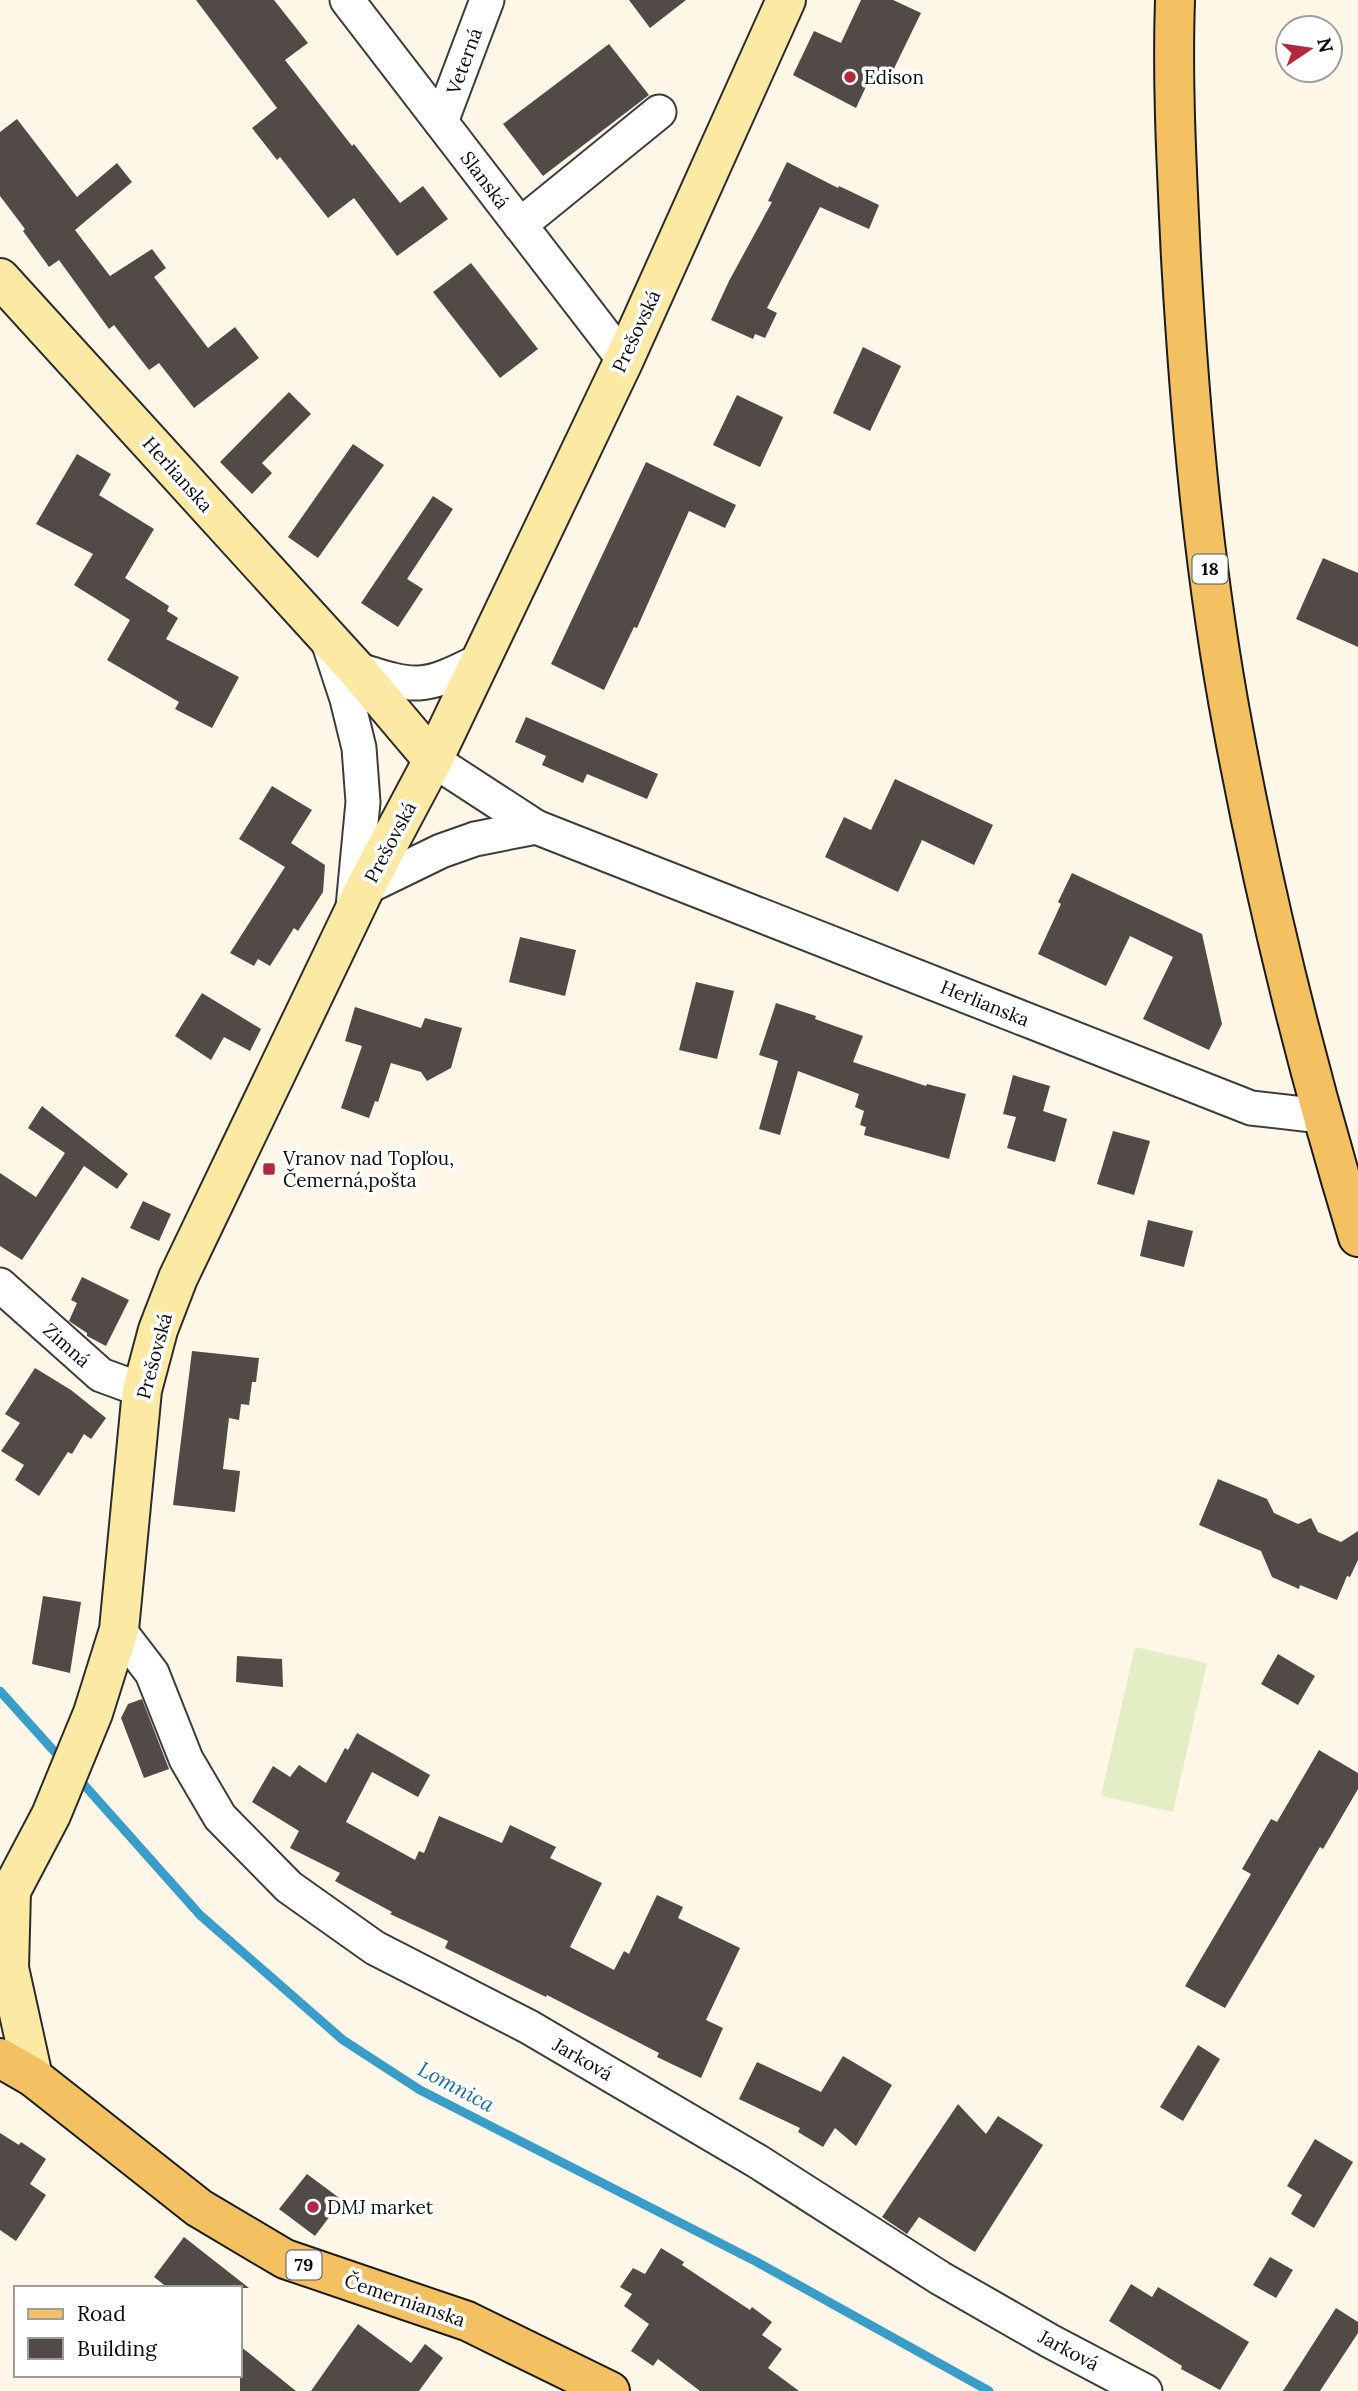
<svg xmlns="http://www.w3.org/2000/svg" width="1358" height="2391" font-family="Lora,serif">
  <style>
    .pitch { fill: #e4eec5 }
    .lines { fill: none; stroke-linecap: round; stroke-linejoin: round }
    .stream { stroke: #389dc8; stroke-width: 9 }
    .building { fill: #524a47 }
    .street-casing { stroke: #3d3d3d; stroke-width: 37 }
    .secondary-casing { stroke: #2c2c2c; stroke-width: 42 }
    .primary-casing { stroke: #1b1b1b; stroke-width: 42 }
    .street { stroke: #fff; stroke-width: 33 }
    .secondary { stroke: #fceaa4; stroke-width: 38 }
    .primary { stroke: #f4c162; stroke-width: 38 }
    .poi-dot { fill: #b4283d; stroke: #fff; stroke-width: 2.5 }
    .labels { text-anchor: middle; stroke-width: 7; stroke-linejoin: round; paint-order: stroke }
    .shield { fill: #fff; stroke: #545454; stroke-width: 2 }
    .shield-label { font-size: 18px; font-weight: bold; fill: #0a0a0a }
    .street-label { font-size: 19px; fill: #0a0a0a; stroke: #fff }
    .poi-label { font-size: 19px; fill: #0a0a0a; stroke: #fff; text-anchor: start }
    .water-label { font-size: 21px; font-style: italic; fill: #196c96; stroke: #fff }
  </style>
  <rect width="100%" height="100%" fill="#fef7e7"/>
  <!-- pitch -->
  <polygon class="pitch" points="1135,1647 1207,1663 1173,1812 1101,1796"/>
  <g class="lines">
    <!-- stream -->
    <g class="stream">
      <polyline points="0,1691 62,1760"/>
      <polyline points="78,1778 200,1915 343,2040 420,2090 757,2262 989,2391"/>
    </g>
  </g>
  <!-- building -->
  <g class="building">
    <polygon points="196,0 274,0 308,43 285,60 352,146 354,144 400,203 423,186 448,219 397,256 354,198 328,218 280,157 277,160 252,128 277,108"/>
    <polygon points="629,0 686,0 650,28"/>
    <polygon points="861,0 893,0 921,13 886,85 870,78 856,108 793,75 814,31 841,43"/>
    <polygon points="609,44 649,95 543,176 503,124"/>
    <polygon points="17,119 77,197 117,163 132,182 75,230 110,276 152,249 166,268 154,277 208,348 235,327 259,358 194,408 159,363 149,370 114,325 109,329 59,260 49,267 23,231 25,229 0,196 0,132"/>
    <polygon points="787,162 838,188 839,186 879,205 869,229 820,207 767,308 777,313 765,338 755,334 753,339 711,320 729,281 772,202 768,201"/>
    <polygon points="471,263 538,349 500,378 433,292"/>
    <polygon points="863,347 901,366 870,431 833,413"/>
    <polygon points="289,392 311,414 262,463 272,473 252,494 220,462"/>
    <polygon points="737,395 783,417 760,467 713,445"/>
    <polygon points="353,444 384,465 318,558 288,537"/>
    <polygon points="77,454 111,474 99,495 154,529 125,578 169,606 167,611 178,618 166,639 239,677 212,728 175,709 179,702 107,660 130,620 74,585 93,554 36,524"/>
    <polygon points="646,462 736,505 725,528 689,511 637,628 634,627 604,690 551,664"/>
    <polygon points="433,496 453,509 407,579 423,589 398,627 361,603"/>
    <polygon points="1323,558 1358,573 1358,647 1296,619"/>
    <polygon points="526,717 658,774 647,799 587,774 583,783 542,765 546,756 515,742"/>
    <polygon points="895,779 993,825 974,865 922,840 898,892 825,857 844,817 871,830"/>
    <polygon points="272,786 312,810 291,843 325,865 323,892 298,931 294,928 270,966 258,959 254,966 230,953 285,867 239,839"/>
    <polygon points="1072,873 1202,934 1222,1024 1209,1050 1143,1019 1173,957 1130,936 1106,986 1038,954 1061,904 1058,902"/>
    <polygon points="520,937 576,950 565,996 509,982"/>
    <polygon points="696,982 734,991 717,1059 679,1050"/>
    <polygon points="202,993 261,1029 250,1051 224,1037 211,1060 175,1036"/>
    <polygon points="776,1003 816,1016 815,1019 863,1036 853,1062 926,1086 927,1084 966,1094 949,1159 864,1135 866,1127 860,1125 864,1111 855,1107 859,1094 798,1071 780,1135 759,1129 778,1061 759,1055"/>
    <polygon points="355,1007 421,1028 425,1018 462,1028 451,1068 427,1081 421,1072 391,1063 378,1102 375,1101 369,1118 341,1108 362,1046 345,1041"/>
    <polygon points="1013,1075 1050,1086 1043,1111 1067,1119 1055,1162 1007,1148 1016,1117 1003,1114"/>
    <polygon points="42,1106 128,1174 117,1189 84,1166 22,1260 0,1246 0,1173 36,1197 65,1153 28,1128"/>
    <polygon points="1113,1131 1150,1141 1134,1195 1097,1184"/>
    <polygon points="143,1201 171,1214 159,1241 130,1228"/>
    <polygon points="1148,1220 1193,1231 1184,1267 1140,1256"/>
    <polygon points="82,1277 129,1300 106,1346 87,1336 87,1333 69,1321 77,1303 71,1300"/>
    <polygon points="192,1351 259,1358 256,1382 252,1382 249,1405 241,1404 239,1420 229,1418 223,1469 240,1471 235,1512 173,1505"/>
    <polygon points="35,1368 71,1390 106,1418 91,1439 84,1434 72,1454 68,1452 39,1496 15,1480 24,1465 1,1451 20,1423 5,1414"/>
    <polygon points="1218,1479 1267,1499 1274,1513 1298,1524 1311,1518 1318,1532 1341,1542 1358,1531 1358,1560 1350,1577 1347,1576 1337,1600 1300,1585 1299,1589 1272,1577 1261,1551 1199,1525"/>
    <polygon points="43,1596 81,1602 70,1673 32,1664"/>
    <polygon points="1278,1654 1315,1676 1298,1705 1261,1684"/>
    <polygon points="237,1656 282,1659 283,1687 236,1682"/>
    <polygon points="142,1699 169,1769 144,1778 121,1718 128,1704"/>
    <polygon points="357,1733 430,1775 418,1797 372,1772 346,1822 415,1860 419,1851 424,1853 439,1816 502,1843 510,1825 556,1847 550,1858 602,1883 570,1947 614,1970 624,1951 629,1954 657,1895 683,1907 678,1918 740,1948 706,2020 723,2028 701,2078 657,2057 659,2053 547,1995 546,1997 445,1948 448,1941 390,1914 392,1912 335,1881 340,1873 290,1848 299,1831 252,1802 273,1766 290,1777 299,1765 326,1783 345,1748 348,1750"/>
    <polygon points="1319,1750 1358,1773 1358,1789 1323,1849 1320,1847 1225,2008 1185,1986 1251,1874 1242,1869 1271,1819 1277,1822"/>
    <polygon points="1198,2045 1220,2059 1183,2121 1160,2107"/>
    <polygon points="843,2056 892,2085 856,2146 835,2128 823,2147 798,2132 800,2128 739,2099 757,2062 821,2092"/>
    <polygon points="958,2104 986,2134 998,2116 1043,2145 975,2252 919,2217 907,2234 882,2217"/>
    <polygon points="0,2133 19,2145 21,2142 46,2159 30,2184 46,2195 16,2241 0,2230"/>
    <polygon points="1315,2139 1353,2162 1314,2228 1291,2214 1302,2195 1287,2186"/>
    <polygon points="307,2174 342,2200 315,2236 279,2209"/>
    <polygon points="184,2237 249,2288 168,2288 154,2277"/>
    <polygon points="661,2248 684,2262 682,2265 750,2310 752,2307 772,2322 762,2335 782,2349 768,2368 799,2391 700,2391 658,2359 653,2366 631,2351 649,2324 624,2306 632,2294 620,2287 633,2268 645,2274"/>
    <polygon points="1270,2257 1293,2270 1276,2298 1253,2285"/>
    <polygon points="1131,2284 1152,2297 1158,2287 1249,2342 1220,2390 1181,2369 1182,2366 1109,2321"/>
    <polygon points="1336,2308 1358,2322 1358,2333 1320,2391 1283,2391"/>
    <polygon points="358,2324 411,2363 425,2344 443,2358 419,2391 311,2391"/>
    <polygon points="240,2346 296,2391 240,2391"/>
  </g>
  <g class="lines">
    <!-- street casing -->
    <g class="street-casing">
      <g id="street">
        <polyline points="347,0 624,360"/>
        <polyline points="441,122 487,0"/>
        <polyline points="520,225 659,112"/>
        <polyline points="327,638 347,699 359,748 363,802 353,907"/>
        <path d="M356 669C416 688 422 690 479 661"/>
        <polyline points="433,760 536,827 1251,1108 1321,1116"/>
        <polyline points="365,888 441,851 475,839 536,827"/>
        <polyline points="0,1285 101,1375 142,1390"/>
        <polyline points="119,1630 152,1673 186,1759 220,1817 289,1887 375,1948 529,2027 757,2161 940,2278 1050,2341 1145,2391"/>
      </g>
    </g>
    <!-- secondary casing -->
    <g class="secondary-casing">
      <g id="secondary">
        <polyline points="0,278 356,669 433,760"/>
        <polyline points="11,1891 9,1968 33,2077"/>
        <polyline points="0,1906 11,1891 51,1815 93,1713 119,1630 142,1390 158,1330 178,1278 365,888 433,760 624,360 786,0"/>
      </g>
    </g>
    <!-- primary casing -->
    <g class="primary-casing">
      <g id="primary">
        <path d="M1175 0C1172 86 1177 173 1181 258 1190 415 1204 574 1233 728 1265 900 1307 1070 1358 1237"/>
        <polyline points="0,2058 33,2077 199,2208 285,2259 467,2321 610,2391"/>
      </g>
    </g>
    <!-- street -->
    <use href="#street" class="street"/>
    <!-- secondary -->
    <use href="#secondary" class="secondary"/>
    <!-- primary -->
    <use href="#primary" class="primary"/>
  </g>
  <!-- markers -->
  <g class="poi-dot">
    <circle cx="850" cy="77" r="7"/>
    <rect x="262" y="1162" width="14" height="14" rx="3.5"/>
    <circle cx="313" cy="2207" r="7"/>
  </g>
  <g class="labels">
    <!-- shield labels -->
    <g class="shield">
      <rect x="1192.5" y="554.5" width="35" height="29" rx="5"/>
      <rect x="286.5" y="2250.5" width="35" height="29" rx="5"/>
    </g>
    <g class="shield-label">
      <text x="1210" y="575">18</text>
      <text x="304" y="2271">79</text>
    </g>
    <!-- street labels -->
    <g class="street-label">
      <text transform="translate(464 61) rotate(-70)" y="7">Veterná</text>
      <text transform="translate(485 180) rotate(53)" y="7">Slanská</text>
      <text transform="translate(636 331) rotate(-65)" y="7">Prešovská</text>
      <text transform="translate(178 474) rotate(48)" y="7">Herlianska</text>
      <text transform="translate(390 842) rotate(-62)" y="7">Prešovská</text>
      <text transform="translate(985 1003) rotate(22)" y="7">Herlianska</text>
      <text transform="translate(67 1345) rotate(42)" y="7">Zimná</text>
      <text transform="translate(154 1356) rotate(-75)" y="7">Prešovská</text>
      <text transform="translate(583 2059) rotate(30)" y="7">Jarková</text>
      <text transform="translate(405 2300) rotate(19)" y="7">Čemernianska</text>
      <text transform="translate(1069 2350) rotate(28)" y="7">Jarková</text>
    </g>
    <!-- poi labels -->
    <g class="poi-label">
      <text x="864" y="84">Edison</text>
      <text x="283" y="1165">Vranov nad Topľou,<tspan x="283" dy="22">Čemerná,pošta</tspan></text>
      <text x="327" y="2214">DMJ market</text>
    </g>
    <!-- water labels -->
    <g class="water-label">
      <text transform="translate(456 2087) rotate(28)" y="7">Lomnica</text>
    </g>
  </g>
  <!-- legend -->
  <rect x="14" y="2286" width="228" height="91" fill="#ffffff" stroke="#9d9d9d" stroke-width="2"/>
  <rect x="28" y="2309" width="35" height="10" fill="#f4c162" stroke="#9d9d9d" stroke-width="2"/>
  <text x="77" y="2321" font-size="21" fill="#0a0a0a">Road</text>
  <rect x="28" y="2338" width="35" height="21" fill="#524a47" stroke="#9d9d9d" stroke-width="2"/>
  <text x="77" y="2356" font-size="21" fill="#0a0a0a">Building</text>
  <!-- north arrow -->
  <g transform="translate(1309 49) rotate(77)"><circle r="33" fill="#ffffff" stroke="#9d9d9d" stroke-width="2"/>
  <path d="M0-5L12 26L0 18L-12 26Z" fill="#b4283d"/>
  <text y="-10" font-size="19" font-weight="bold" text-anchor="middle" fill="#0a0a0a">N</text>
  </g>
</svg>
